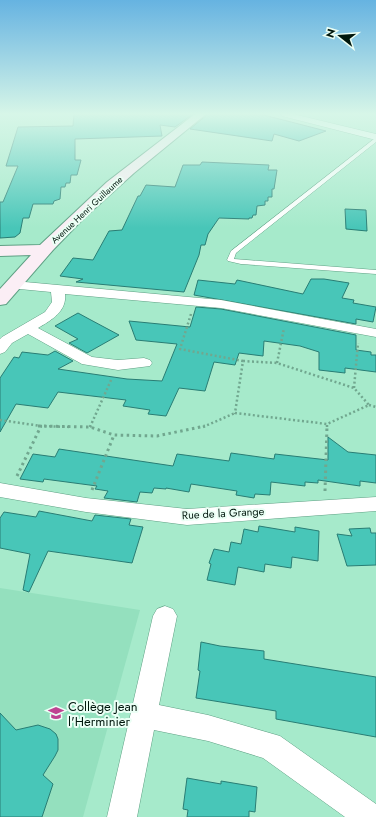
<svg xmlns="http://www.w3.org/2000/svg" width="376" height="817" font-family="Jost,sans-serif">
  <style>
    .built { fill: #94e0be }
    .building { fill: #48c6b8; stroke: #297d74 }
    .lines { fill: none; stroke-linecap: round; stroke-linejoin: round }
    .lane-casing { stroke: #5fa084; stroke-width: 1 }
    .street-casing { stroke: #5fa084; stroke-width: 1 }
    .secondary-casing { stroke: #5fa084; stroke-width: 2 }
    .path-far1 { stroke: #71a78f; stroke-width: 2.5; stroke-dasharray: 2 2.5; stroke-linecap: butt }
    .path { stroke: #71a78f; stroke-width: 3; stroke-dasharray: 2.5 3.5; stroke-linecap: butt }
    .lane { fill: #fff; fill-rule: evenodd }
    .street { fill: #fff; fill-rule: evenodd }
    .secondary { fill: #fbeef5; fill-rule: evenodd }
    .labels { text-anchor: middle; stroke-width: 4; stroke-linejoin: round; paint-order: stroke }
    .far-street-label { font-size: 9px; fill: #00170d; stroke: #ebfff5 }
    .street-label { font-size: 11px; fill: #00170d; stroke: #ebfff5 }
    .near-poi-label { font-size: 13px; fill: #00170d; stroke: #ebfff5; text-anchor: start }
  </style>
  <rect width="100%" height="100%" fill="#a6eacb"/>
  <!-- built -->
  <polygon class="built" points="0,588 140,610 83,817 0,817"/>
  <!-- building -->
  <g class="building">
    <polygon points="74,114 193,114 175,127 160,125 162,136 75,139 75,160 81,160 77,175 71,175 70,183 66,183 65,187 61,187 60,199 54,201 53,204 33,204 29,218 23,218 20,233 15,237 0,238 0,202 3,202 18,166 6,166 18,127 73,126"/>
    <polygon points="208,114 260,114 326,131 299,141 274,134 272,141 190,129"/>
    <polygon points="202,162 269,165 268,170 277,170 274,189 272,189 272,197 268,197 268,201 265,201 265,205 257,206 256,215 253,215 252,218 249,218 249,219 219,218 208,234 205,245 201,245 199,255 184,292 76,282 83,279 60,276 73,258 93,260 109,231 122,230 138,196 140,196 146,185 175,187 183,165 200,165"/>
    <polygon points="345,209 366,210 367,231 346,229"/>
    <polygon points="311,279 324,279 349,283 342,298 354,300 353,303 376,307 373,322 356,319 356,324 194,295 198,280 235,284 237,280 303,294"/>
    <polygon points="196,307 221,309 356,335 356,350 371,352 371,355 376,355 376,372 345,368 345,373 319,370 319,352 300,346 264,341 263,356 239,353 235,365 214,362 205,391 179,388 166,416 148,414 150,410 123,406 126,400 58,392 48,408 16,404 0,432 0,378 14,357 19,358 22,352 48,355 55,351 73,361 58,369 127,379 162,381 177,344 136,340 129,321 190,327"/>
    <polygon points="78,313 89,319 119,335 87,353 69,343 78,339 55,326"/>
    <polygon points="328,437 348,452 376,455 376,483 360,481 360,486 318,480 318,483 305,482 305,486 271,482 270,495 255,494 254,498 236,495 237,491 191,484 189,492 166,488 166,489 154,488 152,493 140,492 137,502 104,498 108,491 95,489 97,486 44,479 43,482 20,479 33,454 55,457 59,449 173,466 177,454 229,461 231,453 274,459 275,454 328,460"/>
    <polygon points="39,511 92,521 95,515 131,519 129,525 143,527 132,563 48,551 29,592 23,590 30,554 0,548 0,518 4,512 36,517"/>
    <polygon points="259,526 295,532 295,527 319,531 318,561 292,557 291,568 265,564 264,572 238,567 235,585 207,580 211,564 209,563 214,549 229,552 231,542 241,544 244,529 258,532"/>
    <polygon points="370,528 371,533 376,533 376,565 347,566 337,534 352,536 349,529"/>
    <polygon points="201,642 220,646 264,651 264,659 376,677 376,737 276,719 276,711 196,698 200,671 198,670"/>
    <polygon points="0,713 16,730 38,725 50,729 56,734 58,739 58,750 55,756 43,775 53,784 42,817 0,817"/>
    <polygon points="187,778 221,784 221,781 257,787 255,812 249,811 249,817 187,817 188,810 183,809"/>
  </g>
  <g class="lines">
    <!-- lane casing -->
    <g class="lane-casing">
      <polygon id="lane" points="374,139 376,139 376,142 236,253 234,259 376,270 376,274 241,264 228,261 227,260 231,251"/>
    </g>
    <!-- street casing -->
    <g class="street-casing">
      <g id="street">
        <polygon points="281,114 293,114 376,134 376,140 282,116"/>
        <path d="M14 281 221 300 376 329V337L221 308 65 294C67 311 52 320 38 328L92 357 118 360 144 358 150 360 152 363 150 366 118 370 82 364 28 334 12 343 5 352 0 354V339L2 337 45 312 52 302 51 292 9 288 7 285 9 282Z"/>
        <polygon points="0,483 86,498 187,509 376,497 376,511 187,525 86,512 0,497"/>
        <polygon points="165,606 173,609 177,616 159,705 208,715 280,736 376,804 376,817 345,817 263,758 208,741 154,730 137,817 107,817 153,616 157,609"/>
      </g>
    </g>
    <!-- secondary casing -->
    <g class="secondary-casing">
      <polygon id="secondary" points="195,114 206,114 134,173 83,219 53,250 6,304 0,305 0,289 31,255 0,256 0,246 40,245 107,182"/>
    </g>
    <!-- path-far1 -->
    <g class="path-far1">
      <polyline points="191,314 180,349 243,361"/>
      <polygon points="243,361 277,363 354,388 369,405 327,424 235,413"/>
      <polyline points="277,363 284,328"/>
      <polyline points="354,388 358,343"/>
      <polyline points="369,405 376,407"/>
      <polyline points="0,420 41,426 71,427"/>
      <polyline points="90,427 112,378"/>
      <polyline points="203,427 235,413"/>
      <polyline points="327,427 327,424"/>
    </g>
    <!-- path -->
    <g class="path">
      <polyline points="38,426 90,427 114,435 157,436 205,426"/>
      <polyline points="90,427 91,426"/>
      <polyline points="17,476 41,426"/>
      <polyline points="92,490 114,435"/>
      <polyline points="325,491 327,426"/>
    </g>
    <!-- lane -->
    <use href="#lane" class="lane"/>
    <!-- street -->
    <use href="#street" class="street"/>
    <!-- secondary -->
    <use href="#secondary" class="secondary"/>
  </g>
  <!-- sky -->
  <linearGradient id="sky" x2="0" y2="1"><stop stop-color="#66b3e1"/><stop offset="0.5" stop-color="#d7f6e8"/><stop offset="1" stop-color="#d7f6e8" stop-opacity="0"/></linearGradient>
  <rect width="376" height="228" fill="url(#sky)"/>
  <!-- icons -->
  <defs>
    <g id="school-bare" transform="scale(1.2)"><path d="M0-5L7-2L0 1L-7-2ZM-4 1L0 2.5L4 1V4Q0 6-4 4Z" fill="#bf4392" stroke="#ebfff5" stroke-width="2.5" paint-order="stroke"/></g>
  </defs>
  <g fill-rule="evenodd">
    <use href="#school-bare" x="56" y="713"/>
  </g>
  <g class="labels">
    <!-- far-street labels -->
    <g class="far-street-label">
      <text transform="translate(87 210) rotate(-43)" y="3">Avenue Henri Guillaume</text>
    </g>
    <!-- street labels -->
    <g class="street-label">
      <text transform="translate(223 513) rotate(-3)" y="4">Rue de la Grange</text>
    </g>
    <!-- near-poi labels -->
    <g class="near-poi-label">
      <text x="68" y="711">Collège Jean<tspan x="68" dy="15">l'Herminier</tspan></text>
    </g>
  </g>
  <!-- north arrow -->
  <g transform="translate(340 36) rotate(287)" stroke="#ebfff5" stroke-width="3" paint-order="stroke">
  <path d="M0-3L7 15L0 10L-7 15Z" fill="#00170d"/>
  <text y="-6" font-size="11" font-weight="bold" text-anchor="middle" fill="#00170d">N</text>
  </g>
</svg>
